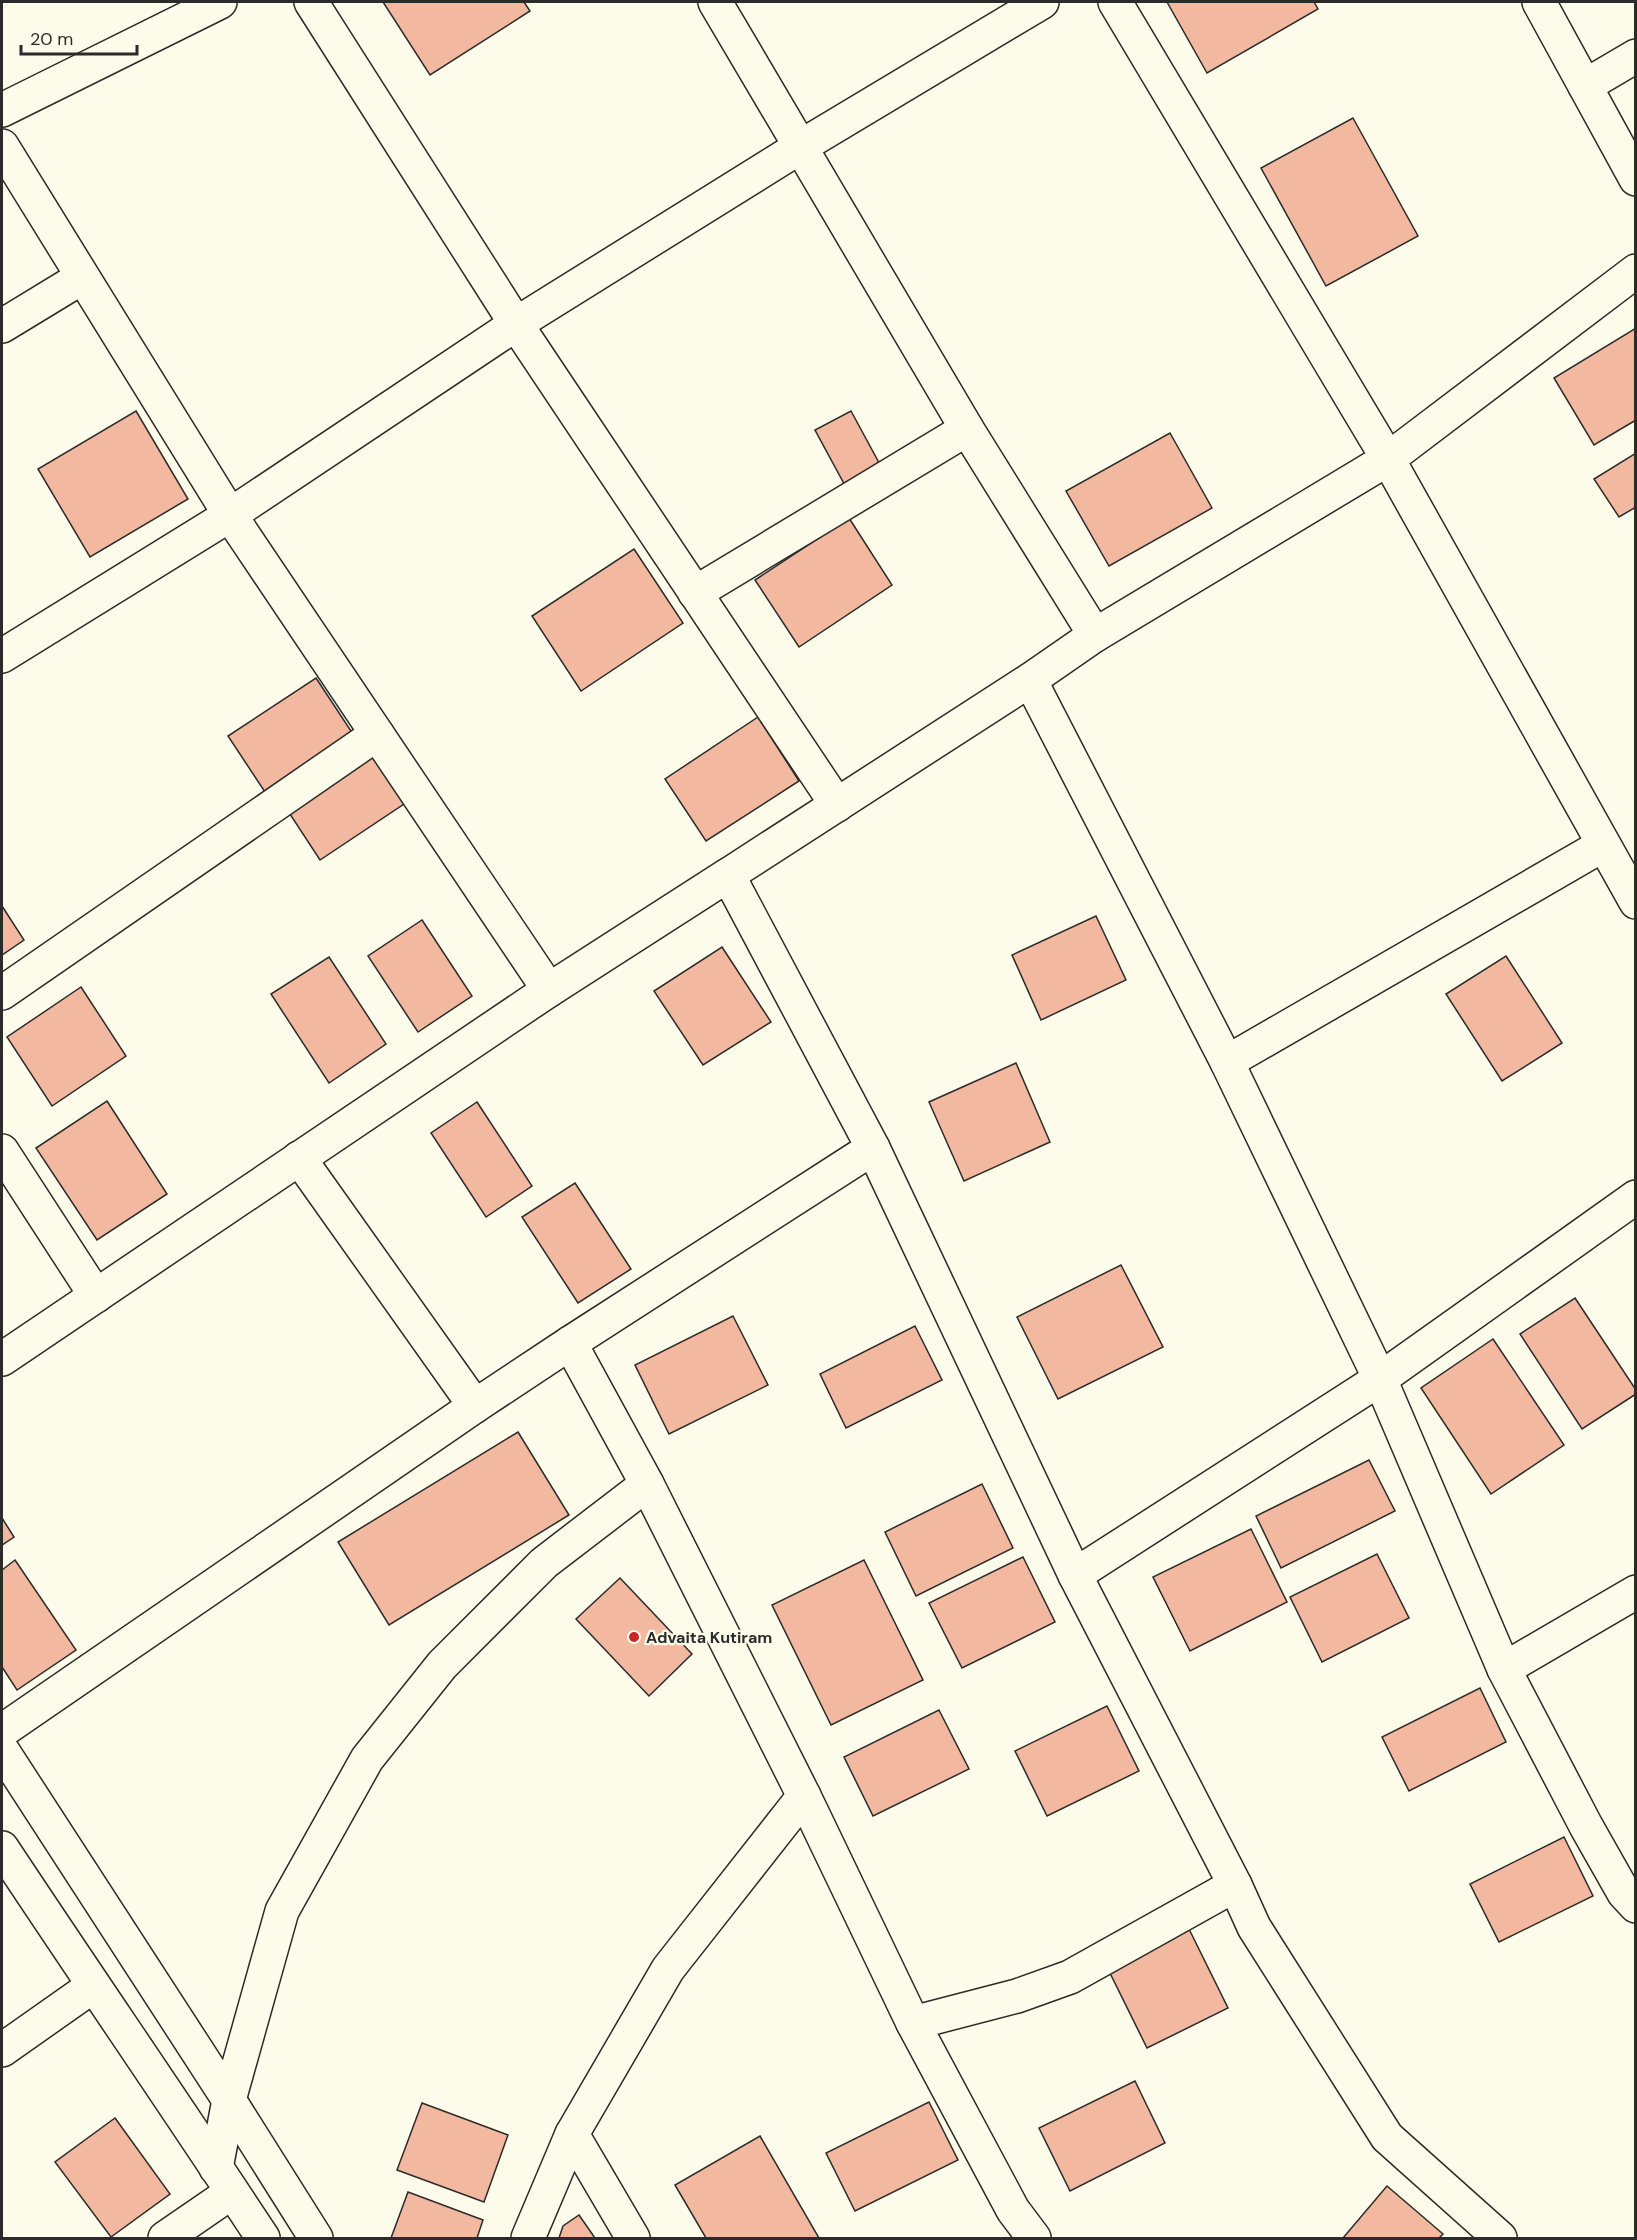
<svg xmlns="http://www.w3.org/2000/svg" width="1637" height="2240" font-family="'DM Sans',sans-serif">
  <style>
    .building { fill: #f2b8a0; stroke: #2b2b2b; stroke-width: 1.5 }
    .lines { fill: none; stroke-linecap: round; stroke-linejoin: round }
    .minor-casing { stroke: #2b2b2b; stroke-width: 36 }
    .secondary-casing { stroke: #2b2b2b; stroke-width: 36 }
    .minor { stroke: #fdfbea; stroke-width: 33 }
    .secondary { stroke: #fdfbea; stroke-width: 33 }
    .poi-dot { fill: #c62828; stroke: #fdfbea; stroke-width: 2 }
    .labels { text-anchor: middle; stroke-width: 4.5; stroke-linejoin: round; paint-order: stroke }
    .poi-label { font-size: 16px; font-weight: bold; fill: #2b2b2b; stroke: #fdfbea; text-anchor: start }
  </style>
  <rect width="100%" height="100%" fill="#fdfbea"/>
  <!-- building -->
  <g class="building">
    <polygon points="383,2 524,2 530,11 430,75"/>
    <polygon points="1167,2 1314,2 1318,9 1207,73"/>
    <polygon points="1353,118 1418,236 1326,286 1261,168"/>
    <polygon points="1636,328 1636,420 1594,445 1554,378"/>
    <polygon points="136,411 188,499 90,557 38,469"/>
    <polygon points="851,411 884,472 848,491 815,430"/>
    <polygon points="1170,433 1212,508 1109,566 1066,491"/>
    <polygon points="1636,453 1636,507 1619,517 1594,479"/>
    <polygon points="849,518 892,585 799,647 755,580"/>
    <polygon points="634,549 683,623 581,691 532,616"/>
    <polygon points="316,678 353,734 265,792 228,736"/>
    <polygon points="758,717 799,781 706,841 665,779"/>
    <polygon points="374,746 410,800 320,860 284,805"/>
    <polygon points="2,906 24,940 2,955"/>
    <polygon points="1096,916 1126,980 1041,1020 1012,955"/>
    <polygon points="422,920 472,996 418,1032 368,956"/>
    <polygon points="722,947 771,1022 703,1065 654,991"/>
    <polygon points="1506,956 1562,1043 1502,1081 1446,994"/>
    <polygon points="329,957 386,1044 329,1083 271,994"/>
    <polygon points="81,987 126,1056 52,1106 7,1037"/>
    <polygon points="1016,1063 1050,1142 964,1181 929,1102"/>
    <polygon points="107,1101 167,1194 97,1240 36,1148"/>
    <polygon points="477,1102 532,1186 486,1217 431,1133"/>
    <polygon points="575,1183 631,1269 578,1303 522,1217"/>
    <polygon points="1121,1265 1163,1347 1058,1399 1017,1317"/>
    <polygon points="1575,1298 1636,1390 1636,1394 1582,1429 1520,1334"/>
    <polygon points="733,1316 768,1385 669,1434 635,1365"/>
    <polygon points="915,1326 942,1380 846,1428 820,1374"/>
    <polygon points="1493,1339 1564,1445 1491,1494 1421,1388"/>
    <polygon points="518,1432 569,1515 389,1625 338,1542"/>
    <polygon points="1369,1460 1395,1511 1281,1568 1256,1516"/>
    <polygon points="982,1484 1013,1548 916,1596 885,1532"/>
    <polygon points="2,1518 14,1537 2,1545"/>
    <polygon points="1251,1529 1287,1602 1190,1651 1153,1577"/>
    <polygon points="1377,1554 1409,1618 1322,1662 1290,1597"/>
    <polygon points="1023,1557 1055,1622 962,1668 929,1603"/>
    <polygon points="15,1560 76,1650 17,1690 2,1667 2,1570"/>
    <polygon points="864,1560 923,1680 831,1725 772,1605"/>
    <polygon points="620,1578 692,1654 649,1696 576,1619"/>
    <polygon points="1480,1688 1506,1742 1409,1791 1382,1737"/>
    <polygon points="1107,1706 1139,1771 1047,1816 1015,1751"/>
    <polygon points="939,1710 969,1769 873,1816 844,1757"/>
    <polygon points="1564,1837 1593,1896 1499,1942 1470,1884"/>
    <polygon points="1189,1929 1228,2008 1147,2048 1108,1969"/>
    <polygon points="1135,2081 1165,2143 1070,2191 1039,2128"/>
    <polygon points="929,2102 958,2160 855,2211 826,2153"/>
    <polygon points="422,2103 508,2135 484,2202 397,2170"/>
    <polygon points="115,2118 170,2194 111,2237 55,2162"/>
    <polygon points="760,2136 819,2238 706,2238 675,2185"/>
    <polygon points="1387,2186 1443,2234 1439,2238 1343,2238"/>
    <polygon points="408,2192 483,2220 477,2238 391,2238"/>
    <polygon points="579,2215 595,2238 559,2238 563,2226"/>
  </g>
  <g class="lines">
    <!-- minor casing -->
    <g class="minor-casing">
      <g id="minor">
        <polyline points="311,2 516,324 837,805"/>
        <polyline points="715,2 967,429 1095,635 1030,680 728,875"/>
        <polyline points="1585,86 1636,56"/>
        <polyline points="2,110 220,2"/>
        <polyline points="2,146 230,515 549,990"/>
        <polyline points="1636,271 1388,459 1636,902"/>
        <polyline points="2,326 81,278"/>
        <polyline points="695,593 967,429"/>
        <polyline points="1095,635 1388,459 1115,2"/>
        <polyline points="2,656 230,515 516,324 800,147 1042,2"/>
        <polyline points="1030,680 1227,1062 1380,1379 1504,1669 1586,1826 1624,1893 1636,1906"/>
        <polyline points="2,993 377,734"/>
        <polyline points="1227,1062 1603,845"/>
        <polyline points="873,1148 1075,1575 1235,1885 1254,1927 1387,2137 1500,2238"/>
        <polyline points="2,1151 96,1296"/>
        <polyline points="299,1158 475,1406"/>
        <polyline points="570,1343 647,1484 804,1796 913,2023 1013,2210 1034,2238"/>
        <polyline points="2,1359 549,990 728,875 873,1148 570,1343 475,1406 2,1731"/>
        <polyline points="1075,1575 1380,1379 1636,1197"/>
        <polyline points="1504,1669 1636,1592"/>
        <polyline points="913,2023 1017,1996 1070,1977 1235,1885"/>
        <polyline points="2,2050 93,1986"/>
        <polyline points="216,2168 229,2100 282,1911 367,1759 442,1665 544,1563 647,1484"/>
        <polyline points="165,2238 232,2192"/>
        <polyline points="528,2238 572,2134"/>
        <polyline points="633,2238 572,2134 668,1969 804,1796"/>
      </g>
    </g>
    <!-- secondary casing -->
    <g class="secondary-casing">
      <g id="secondary">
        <polyline points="1539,2 1636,179"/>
        <polyline points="2,1750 229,2100 316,2238"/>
        <path d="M2 1848C88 1978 177 2107 263 2238"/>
      </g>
    </g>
    <!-- minor -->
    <use href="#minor" class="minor"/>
    <!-- secondary -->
    <use href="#secondary" class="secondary"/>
  </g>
  <!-- markers -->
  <circle class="poi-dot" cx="634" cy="1637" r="6"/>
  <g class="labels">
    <!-- poi labels -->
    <g class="poi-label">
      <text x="646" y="1643">Advaita Kutiram</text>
    </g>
  </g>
  <!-- border -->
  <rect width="1637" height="2240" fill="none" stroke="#2b2b2b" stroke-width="6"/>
  <!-- scale -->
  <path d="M21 45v9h116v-9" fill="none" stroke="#2b2b2b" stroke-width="3"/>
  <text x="30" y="45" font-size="18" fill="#2b2b2b" stroke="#fdfbea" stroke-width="4.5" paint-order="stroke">20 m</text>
</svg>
